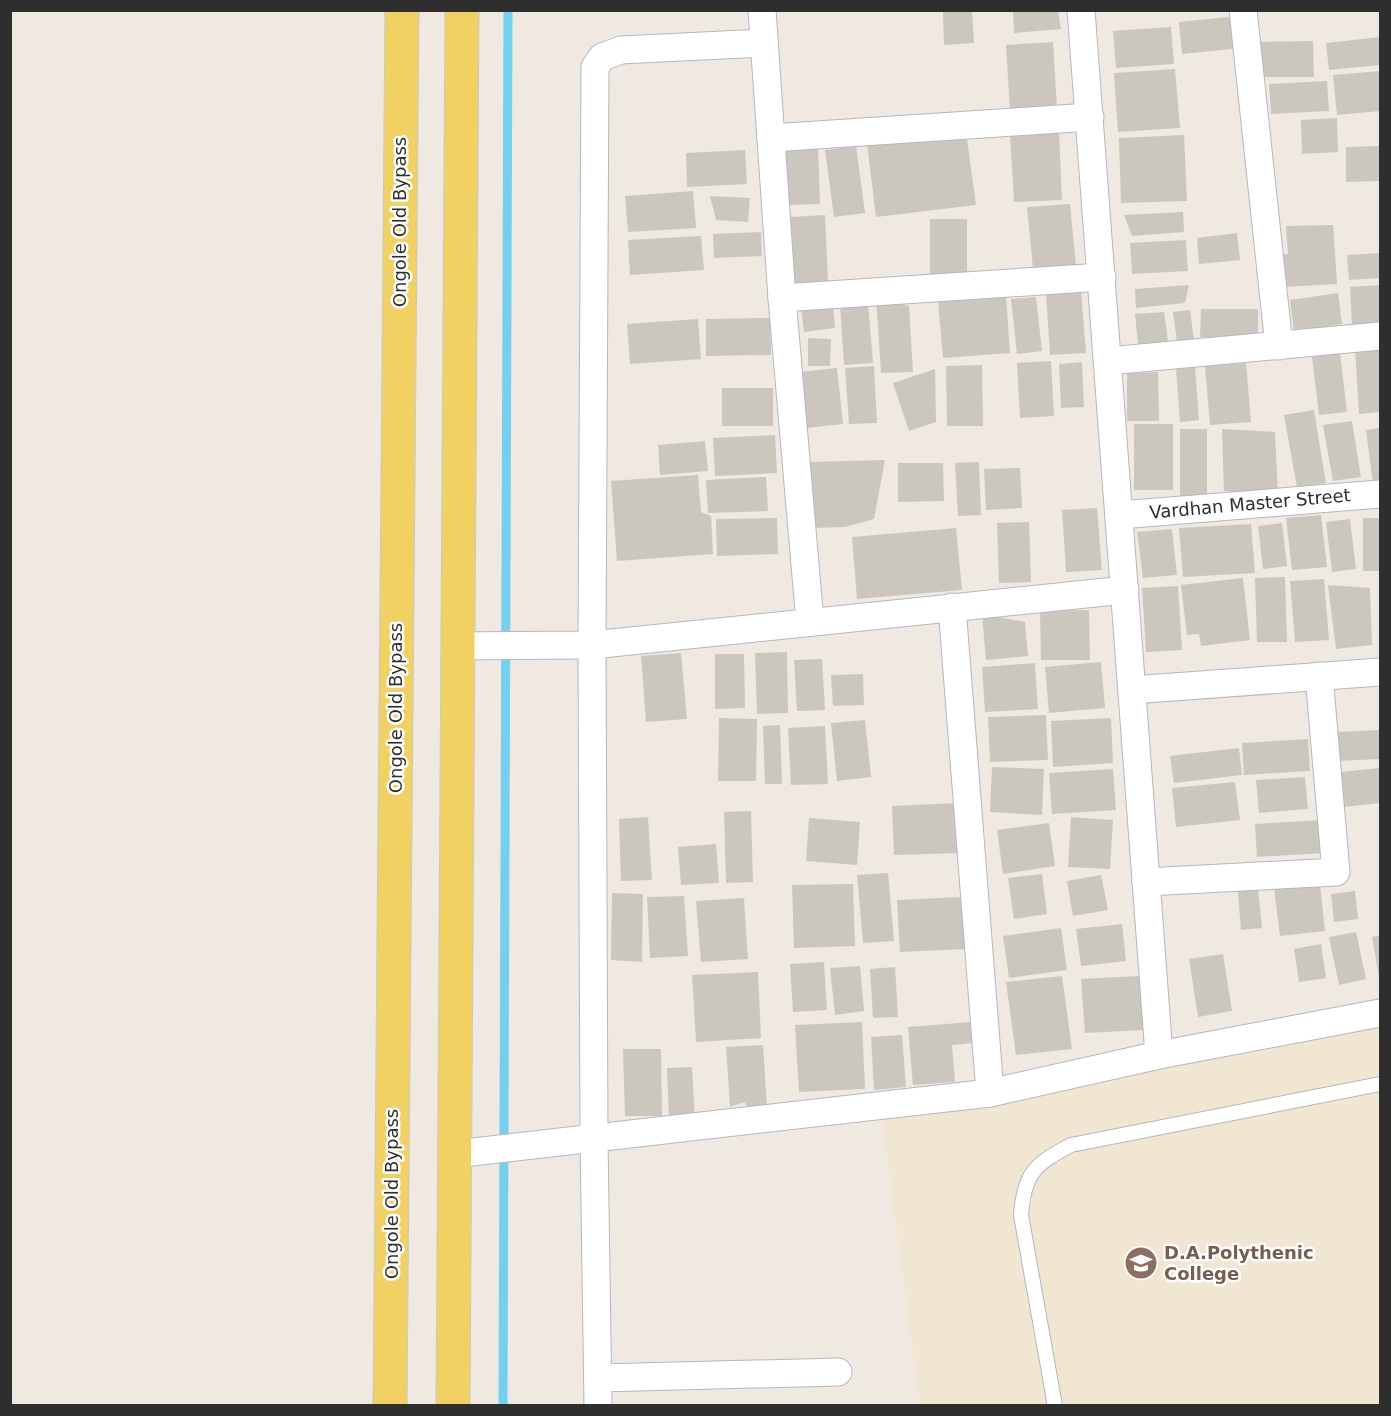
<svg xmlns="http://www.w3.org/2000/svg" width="1391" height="1416" font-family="'DejaVu Sans',sans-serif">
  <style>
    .education { fill: #f0e6d1 }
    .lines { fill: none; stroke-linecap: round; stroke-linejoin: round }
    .stream { stroke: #75cff0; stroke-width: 9 }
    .building { fill: #cbc7bf }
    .service-casing { stroke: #b4b7c1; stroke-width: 16 }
    .minor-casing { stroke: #b4b7c1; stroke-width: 29 }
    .primary-casing { stroke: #c9c9c9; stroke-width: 35 }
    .service { stroke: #fff; stroke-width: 14 }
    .minor { stroke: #fff; stroke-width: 27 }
    .primary { stroke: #f2d163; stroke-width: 33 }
    .labels { text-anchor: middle; stroke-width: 5; stroke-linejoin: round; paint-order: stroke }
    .street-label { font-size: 18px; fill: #2e2e2e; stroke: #fff }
    .education-label { font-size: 18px; font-weight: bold; fill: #785e54; stroke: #fff; text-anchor: start }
  </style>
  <rect width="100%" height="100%" fill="#efe9e1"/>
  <!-- education -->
  <polygon class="education" points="1380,1023 1380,1405 920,1405 882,1120"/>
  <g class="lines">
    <!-- stream -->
    <polyline class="stream" points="503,1406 508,10"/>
  </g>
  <!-- building -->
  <g class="building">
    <polygon points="943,10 972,10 974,43 944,45"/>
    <polygon points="1013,10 1058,10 1061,29 1014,33"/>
    <polygon points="1238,16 1241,48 1182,54 1179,22"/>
    <polygon points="1171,27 1174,64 1116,68 1113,31"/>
    <polygon points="1380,37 1380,65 1329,70 1326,43"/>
    <polygon points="1313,41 1314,77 1257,77 1257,42"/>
    <polygon points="1053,42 1057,108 1010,111 1006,45"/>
    <polygon points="1175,69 1180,128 1118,132 1114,73"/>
    <polygon points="1380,71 1380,111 1337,115 1333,75"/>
    <polygon points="1327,81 1329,111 1271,114 1269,84"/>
    <polygon points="1337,118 1338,152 1302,154 1301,120"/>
    <polygon points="1059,131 1062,200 1014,202 1010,134"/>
    <polygon points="966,132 976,205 876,217 867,144"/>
    <polygon points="1184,135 1187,201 1121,203 1119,138"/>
    <polygon points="818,144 820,204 788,205 786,145"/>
    <polygon points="856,146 865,213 834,217 825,150"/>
    <polygon points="1380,146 1380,181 1346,182 1346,147"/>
    <polygon points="745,150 747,184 687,187 686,153"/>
    <polygon points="693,191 696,228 628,232 625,196"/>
    <polygon points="710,196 750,198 748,222 716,220"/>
    <polygon points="1070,204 1076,266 1033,269 1027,207"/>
    <polygon points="1183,212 1184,232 1132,236 1124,215"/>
    <polygon points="825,215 828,281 793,283 790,217"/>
    <rect x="930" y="219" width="37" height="57"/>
    <polygon points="1333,225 1337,284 1283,287 1281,254 1288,254 1286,226"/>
    <polygon points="761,232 762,256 714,258 713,234"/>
    <polygon points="1237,233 1240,260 1199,264 1197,238"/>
    <polygon points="701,236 704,270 630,275 628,240"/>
    <polygon points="1186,240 1188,271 1132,274 1130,243"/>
    <polygon points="1380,253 1380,278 1349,280 1347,255"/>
    <polygon points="1189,285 1185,303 1136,308 1135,289"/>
    <polygon points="1380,285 1380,324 1352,325 1350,287"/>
    <polygon points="1081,291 1086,353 1050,355 1046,293"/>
    <polygon points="1338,293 1342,324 1294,331 1290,300"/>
    <polygon points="1006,296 1010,353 943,358 938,301"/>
    <polygon points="1036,297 1042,351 1017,354 1011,299"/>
    <polygon points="876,298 909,306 913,372 881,373"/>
    <polygon points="868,303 873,363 844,365 840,304"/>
    <polygon points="833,305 835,328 804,332 801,308"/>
    <polygon points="1201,309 1258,309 1258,338 1200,337"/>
    <polygon points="1190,310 1194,340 1177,342 1173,312"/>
    <polygon points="1164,312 1168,341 1138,344 1135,314"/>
    <polygon points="770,318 771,355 706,356 706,319"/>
    <polygon points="698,319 701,359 630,364 627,324"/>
    <polygon points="808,338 831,339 830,366 808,366"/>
    <polygon points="1380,347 1380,412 1359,414 1355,348"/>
    <polygon points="1340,353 1347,412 1319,415 1312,357"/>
    <polygon points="1051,361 1054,416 1020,418 1017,363"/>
    <polygon points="1082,362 1084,407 1061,408 1059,364"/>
    <polygon points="1246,363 1251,422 1210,425 1205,366"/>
    <polygon points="982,365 983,426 947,426 946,366"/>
    <polygon points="874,366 877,423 849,424 845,368"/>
    <polygon points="1195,367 1199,420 1180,422 1176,368"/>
    <polygon points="837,368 843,424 806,428 800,372"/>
    <polygon points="935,369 936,422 909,431 893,383"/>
    <polygon points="1158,372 1159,421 1127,421 1127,373"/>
    <rect x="722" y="388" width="51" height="38"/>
    <polygon points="1314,410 1326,483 1297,487 1284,415"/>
    <polygon points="1352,421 1361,477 1333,481 1323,425"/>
    <rect x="1134" y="424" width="39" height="66"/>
    <polygon points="1380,428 1380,483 1373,484 1366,430"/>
    <rect x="1180" y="429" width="27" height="67"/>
    <polygon points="1222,429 1275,432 1278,494 1224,491"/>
    <polygon points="775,435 777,473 715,476 713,438"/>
    <polygon points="705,441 708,471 660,475 658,445"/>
    <polygon points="885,460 874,519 845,527 811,528 809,462"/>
    <polygon points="979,462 981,515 958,516 955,463"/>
    <polygon points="898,463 943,463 944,501 898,502"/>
    <polygon points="1020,468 1022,508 986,510 984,469"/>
    <polygon points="698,475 701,512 711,516 713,554 617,561 611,481"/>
    <polygon points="766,477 768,511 708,513 706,480"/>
    <polygon points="1097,508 1102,570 1066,572 1062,510"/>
    <polygon points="1321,515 1327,567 1292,570 1286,518"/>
    <polygon points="777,518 778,554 717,556 716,519"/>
    <rect x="1363" y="518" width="17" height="53"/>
    <polygon points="1350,519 1356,569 1332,572 1326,522"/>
    <polygon points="1029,522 1031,582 999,583 997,523"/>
    <polygon points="1282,523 1287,566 1263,569 1258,526"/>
    <polygon points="1251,524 1255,573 1183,577 1179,528"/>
    <polygon points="956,528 962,590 857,599 852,537"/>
    <polygon points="1172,529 1177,575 1143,578 1137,532"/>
    <polygon points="1285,577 1287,642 1257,642 1255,578"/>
    <polygon points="1243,578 1250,640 1201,646 1199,634 1187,635 1181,585"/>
    <polygon points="1324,579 1329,640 1295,642 1290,581"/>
    <polygon points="1328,585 1370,588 1372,645 1336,649"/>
    <polygon points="1178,586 1182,650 1146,652 1142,588"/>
    <polygon points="1089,610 1090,660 1041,660 1040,611"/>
    <polygon points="982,614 1025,622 1028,656 986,660"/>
    <polygon points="787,652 788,713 757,714 755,653"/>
    <polygon points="681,653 687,719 646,722 641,656"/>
    <polygon points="715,654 744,654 745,708 715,709"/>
    <polygon points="822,659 825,710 797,711 794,660"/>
    <polygon points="1101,662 1105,708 1049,713 1045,667"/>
    <polygon points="1035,663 1038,709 985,712 982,667"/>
    <polygon points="863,674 864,705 833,706 831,675"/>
    <polygon points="1046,715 1048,760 990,762 988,717"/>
    <polygon points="719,718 757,719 756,781 718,781"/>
    <polygon points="1111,718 1113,763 1053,767 1051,721"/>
    <polygon points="865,720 871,777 837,781 831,723"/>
    <polygon points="780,725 782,784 765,784 763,726"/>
    <polygon points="825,726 828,784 791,785 788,728"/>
    <polygon points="1380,730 1380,759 1337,761 1336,732"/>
    <polygon points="1308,739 1310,771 1244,775 1242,743"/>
    <polygon points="1239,748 1242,775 1174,783 1170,756"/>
    <polygon points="992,767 1044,769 1042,815 990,812"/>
    <polygon points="1380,768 1380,803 1343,807 1340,772"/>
    <polygon points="1113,769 1116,810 1052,814 1049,773"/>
    <polygon points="1305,777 1308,809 1259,813 1256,780"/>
    <polygon points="1235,782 1240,820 1176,827 1172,788"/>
    <polygon points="958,803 960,853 894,855 892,806"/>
    <polygon points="751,811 753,882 726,883 724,812"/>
    <polygon points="648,817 652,880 621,881 619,819"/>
    <polygon points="1071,817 1113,820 1110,869 1068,867"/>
    <polygon points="809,818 860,822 857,865 806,861"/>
    <polygon points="1322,820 1325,853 1257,857 1255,824"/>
    <polygon points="1049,823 1055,866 1003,874 997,830"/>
    <polygon points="716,844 719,883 681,885 678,847"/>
    <polygon points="888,873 894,941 863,943 857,875"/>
    <polygon points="1042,874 1047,914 1014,919 1008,878"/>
    <polygon points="1101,875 1108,910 1073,916 1067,881"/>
    <polygon points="1319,876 1325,931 1280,936 1273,880"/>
    <polygon points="1257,879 1262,928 1241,930 1237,881"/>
    <polygon points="853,884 855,946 794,948 792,885"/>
    <polygon points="1355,891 1358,919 1334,922 1331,894"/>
    <polygon points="612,893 643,894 642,962 611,960"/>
    <polygon points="684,896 688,956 650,958 647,897"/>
    <polygon points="963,897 966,949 900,952 897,900"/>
    <polygon points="744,898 748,959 701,962 696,901"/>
    <polygon points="1122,924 1126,961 1081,966 1076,929"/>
    <polygon points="1061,928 1067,970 1009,978 1003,936"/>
    <polygon points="1356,932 1366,979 1339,985 1329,937"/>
    <polygon points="1380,935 1380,977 1379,977 1372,937"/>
    <polygon points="1321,944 1326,978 1299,982 1294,949"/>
    <polygon points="1223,954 1232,1011 1198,1017 1189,959"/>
    <polygon points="824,962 827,1010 793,1012 790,964"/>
    <polygon points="860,966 864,1011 835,1015 830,968"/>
    <polygon points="895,967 898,1017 873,1018 870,969"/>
    <polygon points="758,972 761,1038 696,1042 692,975"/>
    <polygon points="1062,976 1072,1049 1016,1055 1006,982"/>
    <polygon points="1140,976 1144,1030 1085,1033 1081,979"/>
    <polygon points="862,1022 865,1089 799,1092 795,1025"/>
    <polygon points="972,1022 974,1043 952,1045 955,1082 913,1085 908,1027"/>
    <polygon points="902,1035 906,1087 874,1090 871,1037"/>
    <polygon points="763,1045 767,1108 749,1114 745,1102 730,1107 726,1047"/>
    <polygon points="623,1049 661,1049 662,1116 625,1116"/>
    <polygon points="692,1067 695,1120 669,1121 667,1068"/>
  </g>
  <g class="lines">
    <!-- service casing -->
    <g class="service-casing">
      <path id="service" d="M1055 1406 1021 1215C1024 1173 1035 1164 1071 1145L1380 1084"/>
    </g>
    <!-- minor casing -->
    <g class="minor-casing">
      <g id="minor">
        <polyline points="762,10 782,298 810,622"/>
        <polyline points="1081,10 1159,1055"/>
        <polyline points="1243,10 1279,346"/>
        <polyline points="771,138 1090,117"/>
        <polyline points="782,298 1102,277"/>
        <polyline points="1108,361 1380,336"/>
        <polyline points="1120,515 1380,494"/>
        <polyline points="952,607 990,1093"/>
        <polyline points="456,646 592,645 1125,590"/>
        <polyline points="1132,690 1380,672"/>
        <polyline points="1146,882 1336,872 1319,676"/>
        <polyline points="455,1154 990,1093 1159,1055 1380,1013"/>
        <polyline points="598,1378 838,1372"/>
        <polyline points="598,1406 594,1138 592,645 595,67 602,57 621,50 764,43"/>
      </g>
    </g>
    <!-- primary casing -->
    <g class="primary-casing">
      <g id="primary">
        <polyline points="390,1406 402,10"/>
        <polyline points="453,1406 462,10"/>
      </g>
    </g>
    <!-- service -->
    <use href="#service" class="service"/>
    <!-- minor -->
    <use href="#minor" class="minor"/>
    <!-- primary -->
    <use href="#primary" class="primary"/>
  </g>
  <!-- icons -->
  <defs>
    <g id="university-disc" transform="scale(1.725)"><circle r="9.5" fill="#8d6e63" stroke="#fff"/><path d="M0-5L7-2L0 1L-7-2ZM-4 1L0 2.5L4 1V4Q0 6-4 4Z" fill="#fff"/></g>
  </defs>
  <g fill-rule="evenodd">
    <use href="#university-disc" x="1141" y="1263"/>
  </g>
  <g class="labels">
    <!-- street labels -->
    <g class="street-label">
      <text transform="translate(400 222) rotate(-90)" y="6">Ongole Old Bypass</text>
      <text transform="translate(1250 504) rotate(-5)" y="6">Vardhan Master Street</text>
      <text transform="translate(396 708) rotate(-90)" y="6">Ongole Old Bypass</text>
      <text transform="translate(392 1194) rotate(-90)" y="6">Ongole Old Bypass</text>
    </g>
    <!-- education labels -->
    <g class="education-label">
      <text x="1164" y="1259">D.A.Polythenic<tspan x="1164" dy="21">College</tspan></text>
    </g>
  </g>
  <!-- border -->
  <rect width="1391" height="1416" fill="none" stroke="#2e2e2e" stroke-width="24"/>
</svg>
